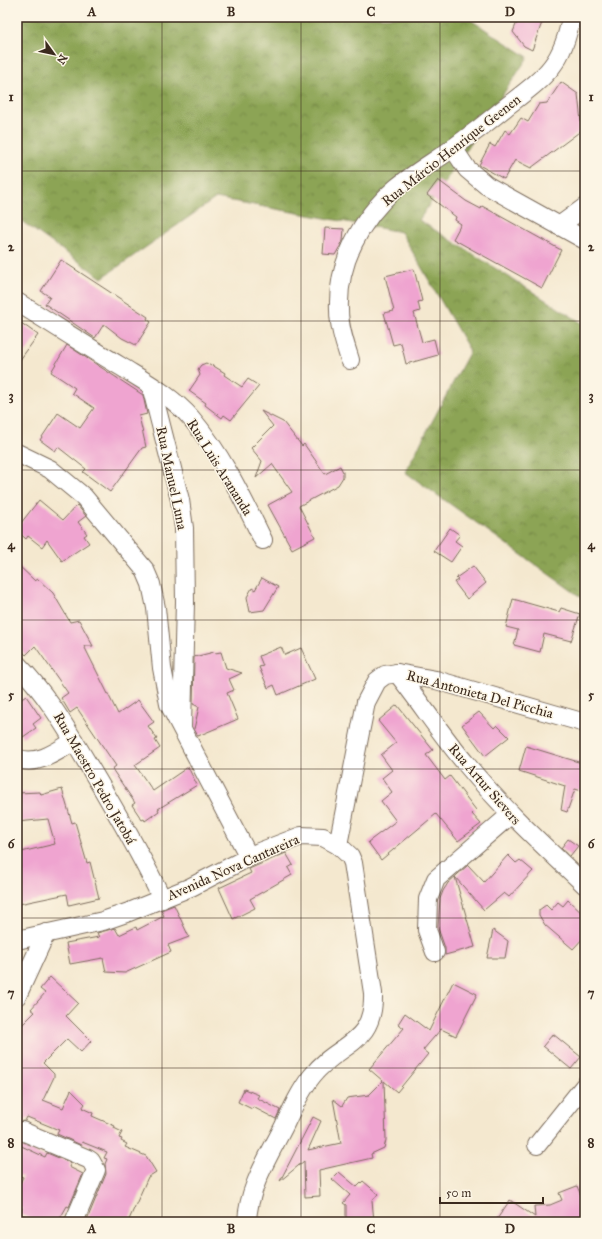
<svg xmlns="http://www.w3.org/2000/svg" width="602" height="1239" font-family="'IM FELL Great Primer',serif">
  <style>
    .forest { fill: url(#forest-crowns); stroke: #64673a }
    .building { fill: #efa4d0 }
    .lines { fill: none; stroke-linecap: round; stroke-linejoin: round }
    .minor-casing { stroke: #7c6c5c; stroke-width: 20 }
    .minor { stroke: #fff; stroke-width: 18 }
    .grid { fill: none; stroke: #3b2a1e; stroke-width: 1; stroke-opacity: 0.55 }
    .labels { text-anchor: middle; stroke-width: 3; stroke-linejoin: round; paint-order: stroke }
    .street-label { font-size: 14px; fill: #3b2a1e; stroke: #fcf5e5 }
    .neatline { fill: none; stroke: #3b2a1e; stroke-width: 1.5 }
    .grid-label { font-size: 13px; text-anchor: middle; font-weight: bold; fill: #3b2a1e }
  </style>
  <defs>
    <pattern id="forest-crowns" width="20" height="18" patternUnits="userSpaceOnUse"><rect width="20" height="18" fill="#8ca455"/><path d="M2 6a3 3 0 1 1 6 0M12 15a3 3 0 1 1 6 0" fill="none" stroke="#748646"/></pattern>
  </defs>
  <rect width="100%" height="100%" fill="#fcf5e5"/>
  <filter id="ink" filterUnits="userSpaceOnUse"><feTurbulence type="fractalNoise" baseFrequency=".025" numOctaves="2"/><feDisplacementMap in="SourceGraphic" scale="8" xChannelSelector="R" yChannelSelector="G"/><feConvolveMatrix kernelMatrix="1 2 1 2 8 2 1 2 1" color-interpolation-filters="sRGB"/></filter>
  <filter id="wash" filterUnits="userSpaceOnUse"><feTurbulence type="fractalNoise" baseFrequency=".012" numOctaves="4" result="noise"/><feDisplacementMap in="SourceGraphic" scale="16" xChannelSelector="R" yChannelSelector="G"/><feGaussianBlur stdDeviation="0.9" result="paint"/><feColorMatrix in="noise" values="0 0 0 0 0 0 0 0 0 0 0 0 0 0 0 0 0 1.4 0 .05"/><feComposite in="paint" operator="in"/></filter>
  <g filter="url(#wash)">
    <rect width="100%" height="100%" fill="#f4e8cf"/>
    <!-- forest -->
    <polygon class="forest" points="17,17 466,17 528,57 419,220 585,325 585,600 405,472 470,351 401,232 216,198 102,278 17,218"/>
    <g id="blocks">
      <!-- building -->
      <g class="building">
        <polygon points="519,17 544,17 532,50 524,46 513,32"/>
        <polygon points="561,82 578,94 582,130 531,168 515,160 504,179 479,165 490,144 495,147 505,130 510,134 521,118 528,122 539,104 547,103"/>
        <polygon points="438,180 466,201 481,209 482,206 561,250 542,288 453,239 461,224 455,220 456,217 427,195"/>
        <polygon points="325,228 344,229 343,241 335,255 323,254"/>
        <polygon points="61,260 148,317 147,319 151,322 136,345 122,338 104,324 95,338 45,304 50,297 41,291"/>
        <polygon points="414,269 422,301 418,302 420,311 414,313 422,342 434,339 438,355 406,364 401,343 393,345 384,313 394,311 385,276"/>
        <polygon points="17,320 38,335 17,364"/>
        <polygon points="67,345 143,395 147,414 139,416 146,447 142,448 110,492 83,472 86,469 58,447 55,451 40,440 58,413 80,428 94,408 72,393 75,388 51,372"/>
        <polygon points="206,363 211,366 212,365 225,373 224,375 242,387 248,379 259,386 231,420 224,415 222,418 205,405 206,403 189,391 200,375 198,369 201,365"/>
        <polygon points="261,411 283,422 302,446 304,444 325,474 340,466 343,472 343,477 338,485 299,506 315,537 292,549 268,505 292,492 272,464 256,478 262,461 251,448 273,426"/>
        <polygon points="39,500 63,520 77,505 86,516 78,522 87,534 84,536 89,543 62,561 47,540 42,547 28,536 26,539 17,531 17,528"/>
        <polygon points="450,528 460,535 455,541 462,546 451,562 434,551"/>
        <polygon points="17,564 35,581 38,579 53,593 70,622 79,620 93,646 84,646 118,714 138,700 154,722 148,726 157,739 155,740 160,748 135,765 153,791 188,767 197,785 158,809 159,811 145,821 144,819 142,820 132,805 135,803 112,769 116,766 77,708 70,713 61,698 68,693 35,646 26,655 17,646"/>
        <polygon points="473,566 486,583 467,599 454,582 458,580 456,578"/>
        <polygon points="262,578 278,587 264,610 250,612 247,597 252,588 255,590"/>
        <polygon points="513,599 559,612 561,608 580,614 571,641 544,634 540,652 514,645 518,630 506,627"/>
        <polygon points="281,647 285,655 301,648 315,679 278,695 274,685 268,688 259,667 263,666 259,656"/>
        <polygon points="214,652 215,653 221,652 226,668 242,673 229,679 234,690 227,693 238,719 198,736 194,729 199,707 193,704 194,657"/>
        <polygon points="26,696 41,718 33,724 36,728 23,737 17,729 17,702"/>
        <polygon points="397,705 433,750 426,755 445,780 450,776 476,810 472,814 481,824 458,841 436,814 381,860 368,842 396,821 381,801 392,792 382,778 392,770 381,755 396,743 378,721"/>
        <polygon points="479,712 494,728 497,725 509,737 485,756 462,725"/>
        <polygon points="526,746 585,764 585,792 575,789 567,812 561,810 565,786 519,771"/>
        <polygon points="62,789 72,823 75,822 87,863 90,862 99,898 69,905 67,894 19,904 17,896 17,868 20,867 17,853 55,844 48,819 17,822 17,793 40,792 41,795"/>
        <polygon points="568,839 578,846 570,856 561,848"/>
        <polygon points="286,853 293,865 288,868 292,875 250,899 255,908 233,919 219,888 251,873 249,869"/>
        <polygon points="508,855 516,863 520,860 533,871 509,897 504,893 484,910 455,877 475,947 445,955 445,948 438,928 440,899 443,891 448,883 468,865 484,882"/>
        <polygon points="568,900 585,916 585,936 573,949 545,925 539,915 539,910 546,905 551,910 558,902 563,906"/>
        <polygon points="174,905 189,937 168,945 171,952 125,973 106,972 103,958 70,964 66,943 99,937 97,933 115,928 119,935 136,927 137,930 164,916 161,910"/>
        <polygon points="493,930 508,941 505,958 487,958"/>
        <polygon points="50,977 78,1003 66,1016 91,1041 81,1052 67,1039 43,1063 54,1074 54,1077 43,1100 63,1108 71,1090 85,1104 82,1108 93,1113 92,1116 115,1126 114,1128 122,1132 119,1138 122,1139 121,1141 127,1144 125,1147 146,1156 156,1172 148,1177 128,1222 86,1222 106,1174 105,1164 107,1159 104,1158 107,1152 82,1142 81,1145 57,1134 59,1130 27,1117 25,1121 17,1122 17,1043 22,1032 19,1028 35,1012 31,1009 45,993 40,989"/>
        <polygon points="453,982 477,994 456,1036 441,1029 423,1050 428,1054 397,1092 384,1081 386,1140 384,1148 371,1154 372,1158 319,1170 320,1196 305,1197 304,1161 280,1181 313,1117 321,1121 308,1150 341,1143 333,1099 342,1106 347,1098 369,1095 383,1081 369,1069 404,1028 398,1024 405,1013 429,1031"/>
        <polygon points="553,1034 581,1057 571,1069 543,1046"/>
        <polygon points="244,1089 259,1095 257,1098 280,1110 276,1119 253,1107 252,1109 238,1102"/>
        <polygon points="17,1144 45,1157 47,1153 71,1163 69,1167 83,1174 69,1207 67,1206 58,1222 37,1222 20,1214 22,1208 17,1206 17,1190 23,1177 17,1175"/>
        <polygon points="339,1172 357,1187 363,1181 378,1194 372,1201 374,1221 372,1222 346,1222 346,1205 343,1203 350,1195 332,1179"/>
        <polygon points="577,1186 585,1205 585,1219 577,1222 495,1222 510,1200 535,1217 534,1206 550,1205 562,1200 559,1193"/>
      </g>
    </g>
  </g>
  <g filter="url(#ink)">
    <use href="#blocks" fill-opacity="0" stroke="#7c6c5c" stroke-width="1"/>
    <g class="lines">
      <!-- minor casing -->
      <g class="minor-casing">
        <g id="minor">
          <polyline points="453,148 467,169 486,185 585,240"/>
          <polyline points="559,226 585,207"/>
          <path d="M17 302C51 323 85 345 120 366 144 381 172 396 191 418 221 453 243 499 263 540"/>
          <path d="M350 360C345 344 339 327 339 310 337 263 361 218 396 188 414 173 435 161 453 148 471 135 489 121 506 107 543 78 563 66 571 17"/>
          <polyline points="151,386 180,500 184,528 185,602 182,726"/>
          <polyline points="17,453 50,469 84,497 145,570 151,584 156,608 162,668 169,704 249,857"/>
          <path d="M17 664C48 695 69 733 92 771 117 813 141 854 162 899"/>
          <path d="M397 673C421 703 442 736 467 765 503 809 544 846 585 885"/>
          <path d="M17 758C36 767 58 751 74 741"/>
          <polyline points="338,845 366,702 377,681 385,675 397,673 436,680 585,723"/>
          <path d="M17 940 103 921 129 912 191 887 259 852 301 836 323 837 338 845 350 856 353 863 373 993C375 1046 338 1042 312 1076 300 1091 292 1109 284 1126 269 1156 248 1188 247 1222"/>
          <polyline points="435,952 427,930 428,899 436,879 510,815"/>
          <polyline points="17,996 46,933"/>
          <polyline points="22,1131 88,1159 91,1161 96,1170 74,1222"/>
          <polyline points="537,1145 585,1085"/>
        </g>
      </g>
      <!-- minor -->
      <use href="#minor" class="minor"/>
    </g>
  </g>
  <!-- grid -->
  <path class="grid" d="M162 17V1222M301 17V1222M440 17V1222M17 171H585M17 321H585M17 470H585M17 620H585M17 769H585M17 918H585M17 1068H585"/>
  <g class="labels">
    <!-- street labels -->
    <g class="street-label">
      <text transform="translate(451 150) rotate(-38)" y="5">Rua Márcio Henrique Geenen</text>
      <text transform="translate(220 467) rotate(58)" y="5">Rua Luis Arananda</text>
      <text transform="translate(172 478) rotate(78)" y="5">Rua Manuel Luna</text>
      <text transform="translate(480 694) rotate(15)" y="5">Rua Antonieta Del Picchia</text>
      <text transform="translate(95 778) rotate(60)" y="5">Rua Maestro Pedro Jatobá</text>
      <text transform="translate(485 784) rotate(49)" y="5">Rua Artur Sievers</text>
      <text transform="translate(233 867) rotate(-24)" y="5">Avenida Nova Cantareira</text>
    </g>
  </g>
  <!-- margin -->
  <rect width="602" height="1239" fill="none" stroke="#fcf5e5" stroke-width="44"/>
  <!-- north arrow -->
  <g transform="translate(54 54) rotate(123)" stroke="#fcf5e5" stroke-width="3" paint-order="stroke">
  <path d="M0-3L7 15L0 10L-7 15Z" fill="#3b2a1e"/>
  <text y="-6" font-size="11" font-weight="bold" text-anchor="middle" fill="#3b2a1e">N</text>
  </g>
  <!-- scale -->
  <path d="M440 1197v6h103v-6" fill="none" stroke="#3b2a1e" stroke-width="2"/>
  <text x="446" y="1197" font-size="12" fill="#3b2a1e" stroke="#fcf5e5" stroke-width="3" paint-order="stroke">50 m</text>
  <rect x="22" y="22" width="558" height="1195" class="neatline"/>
  <g class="grid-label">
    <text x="92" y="16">A</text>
    <text x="231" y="16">B</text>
    <text x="371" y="16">C</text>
    <text x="510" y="16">D</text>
    <text x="11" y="101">1</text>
    <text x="591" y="101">1</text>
    <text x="11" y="251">2</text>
    <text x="591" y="251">2</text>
    <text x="11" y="400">3</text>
    <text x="591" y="400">3</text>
    <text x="11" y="549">4</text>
    <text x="591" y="549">4</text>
    <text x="11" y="699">5</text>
    <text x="591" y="699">5</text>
    <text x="11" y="848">6</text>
    <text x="591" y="848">6</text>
    <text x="11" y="997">7</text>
    <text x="591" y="997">7</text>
    <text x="11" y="1147">8</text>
    <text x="591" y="1147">8</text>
    <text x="92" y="1233">A</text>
    <text x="231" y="1233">B</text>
    <text x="371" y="1233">C</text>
    <text x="510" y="1233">D</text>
  </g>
</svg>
